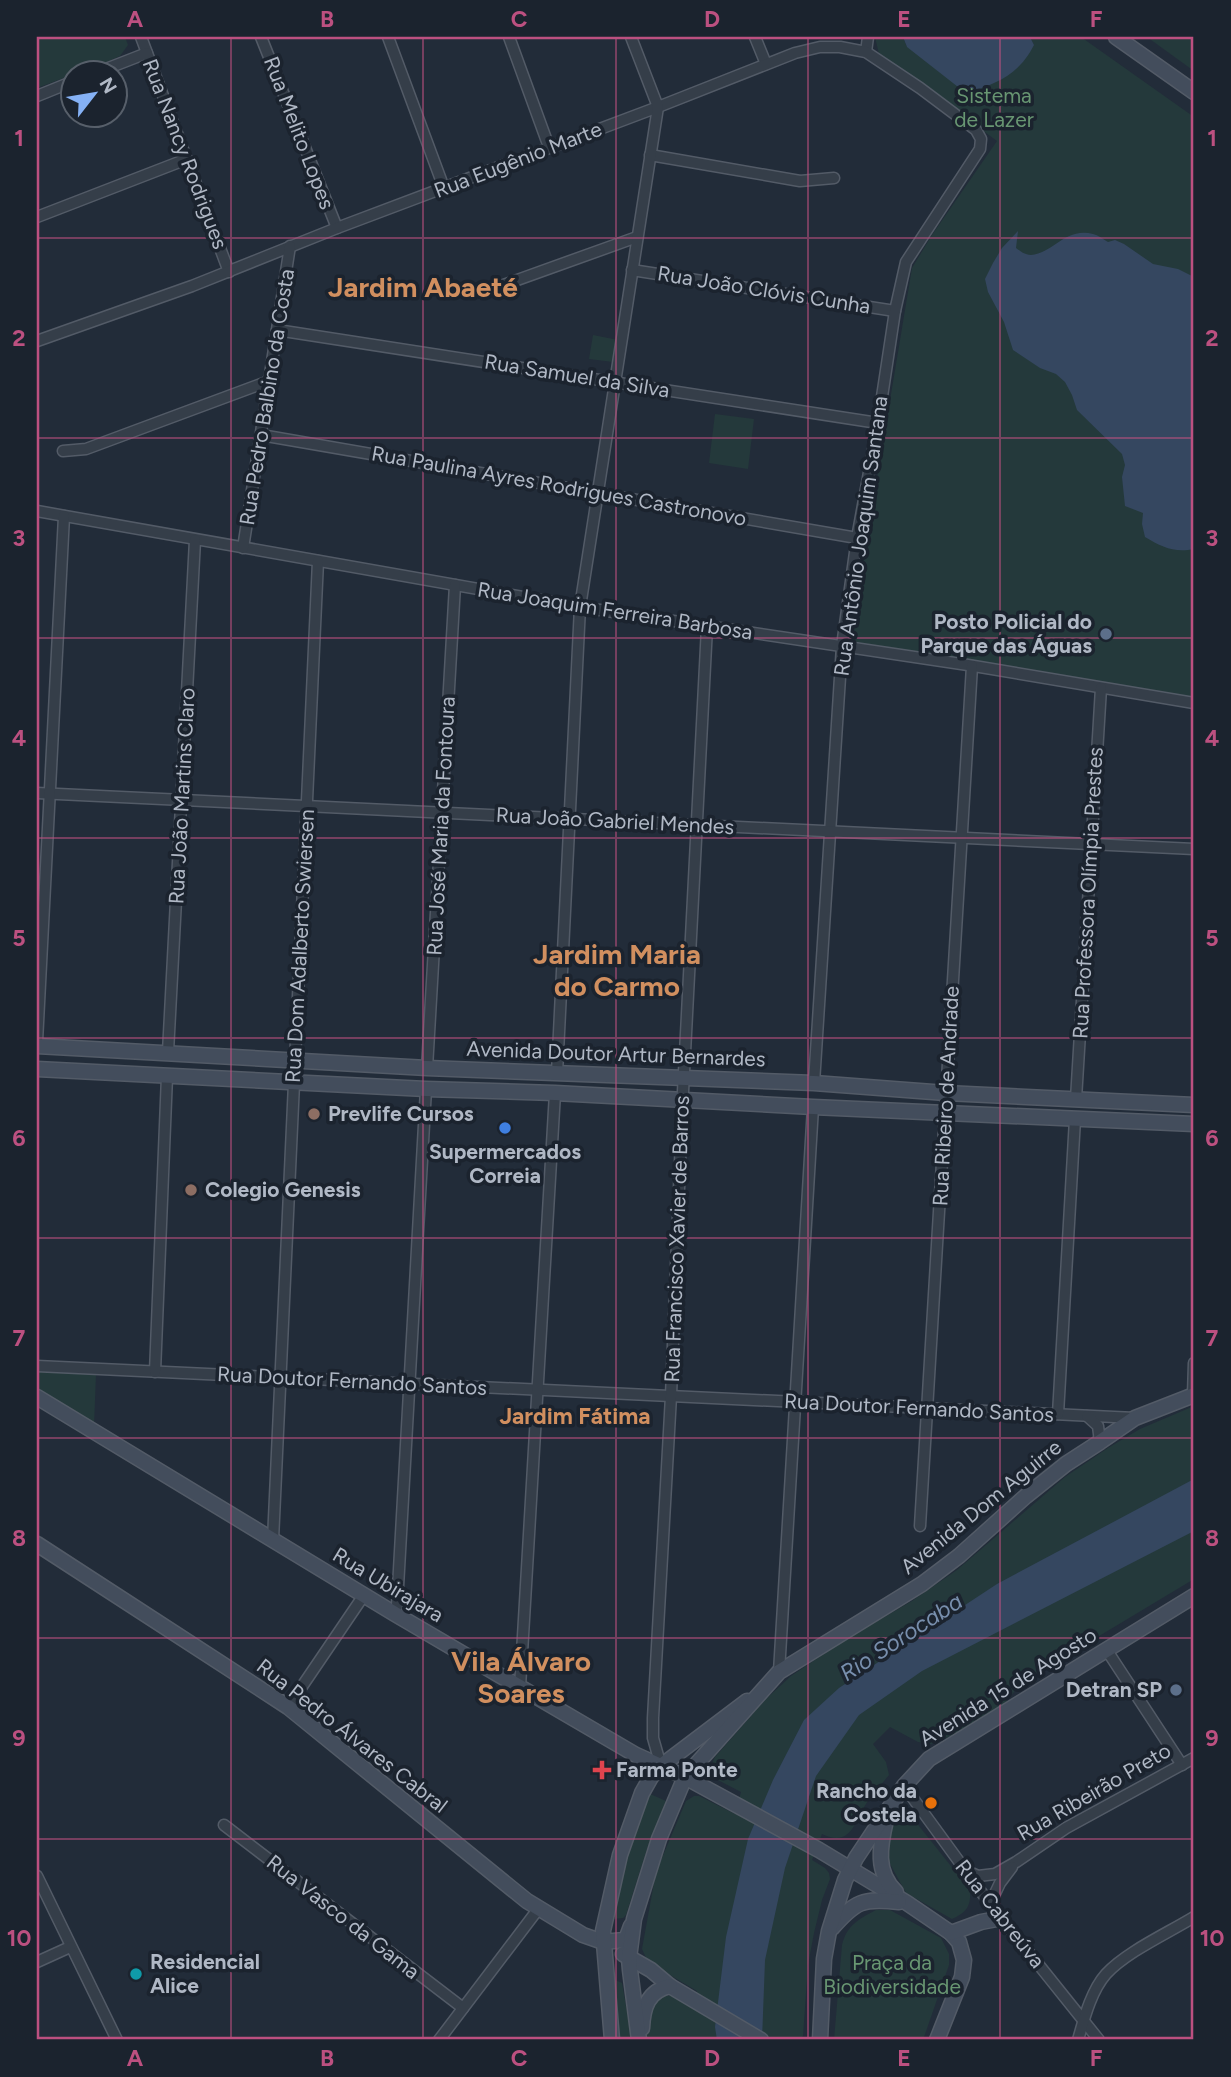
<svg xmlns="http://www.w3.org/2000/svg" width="1231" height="2077" font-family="Figtree,sans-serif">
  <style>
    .green { fill: #24393b }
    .water { fill: #354760 }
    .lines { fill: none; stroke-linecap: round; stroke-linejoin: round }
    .street-casing { stroke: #535b67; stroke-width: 13 }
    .secondary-casing { stroke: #535b67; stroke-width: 17 }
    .street { stroke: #353e49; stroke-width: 10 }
    .secondary { stroke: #434d5c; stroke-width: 14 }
    .grid { fill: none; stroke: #bc5080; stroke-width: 2; stroke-opacity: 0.55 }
    .service-dot { fill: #5c6f8a; stroke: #1b232e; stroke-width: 2.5 }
    .education-dot { fill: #8d6e63; stroke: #1b232e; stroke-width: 2.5 }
    .shop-dot { fill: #3f7fe0; stroke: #1b232e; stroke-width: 2.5 }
    .health-dot { fill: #e0444e; stroke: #1b232e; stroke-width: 2.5 }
    .food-dot { fill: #e8710a; stroke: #1b232e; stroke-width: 2.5 }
    .culture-dot { fill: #0f9aa8; stroke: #1b232e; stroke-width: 2.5 }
    .labels { text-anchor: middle; stroke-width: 7; stroke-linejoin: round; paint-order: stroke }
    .park-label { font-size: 21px; fill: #689672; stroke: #1b232e }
    .street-label { font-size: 21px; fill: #b0b8c5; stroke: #1b232e }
    .poi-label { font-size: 21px; font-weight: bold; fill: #b0b8c5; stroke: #1b232e; text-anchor: start }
    .neighbourhood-label { font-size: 23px; font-weight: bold; fill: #d18f5f; stroke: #1b232e }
    .water-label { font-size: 23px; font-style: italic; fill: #788fad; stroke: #1b232e }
    .district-label { font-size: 28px; font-weight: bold; fill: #d18f5f; stroke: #1b232e }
    .neatline { fill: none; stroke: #bc5080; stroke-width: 2.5 }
    .grid-label { font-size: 23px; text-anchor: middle; font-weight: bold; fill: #bc5080 }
  </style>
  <rect width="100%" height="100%" fill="#222c39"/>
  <!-- green -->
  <g class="green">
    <polygon points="37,37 125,37 128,45 120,56 107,62 37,88"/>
    <polygon points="875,37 903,37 907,47 1034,45 1030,37 1081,37 1194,117 1194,698 850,641 912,268 932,235 997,141 879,54"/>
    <polygon points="1147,37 1194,37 1194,71"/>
    <polygon points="593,335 618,340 613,362 589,359"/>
    <polygon points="715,414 754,419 748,469 709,463"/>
    <polygon points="37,1370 96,1374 94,1426 37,1389"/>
    <path d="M1194 1406V1579L1021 1683 1003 1706 953 1735 931 1744 918 1742 890 1727 873 1744 886 1762 889 1775C882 1784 874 1792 868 1801 855 1819 852 1849 822 1834L812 1860 825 1868 829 1873 830 1879 822 1900 814 1933 808 1965 803 2036 799 2040H646C644 2020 648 2011 659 1995L672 1996 698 2011 697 1991 648 1962 642 1949 656 1872 686 1801 694 1796H699L735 1814 741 1792 712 1777 709 1770 715 1757 766 1699 791 1676 845 1640 912 1601 957 1570 1065 1477 1108 1448 1140 1429Z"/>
    <polygon points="648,1793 666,1801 647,1849 626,1915 623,1918 613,1919 610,1917 623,1862"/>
    <path d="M899 1814 911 1816 970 1890C971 1906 967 1912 952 1919L906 1893 889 1862 886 1842 891 1826Z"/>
    <path d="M876 1910H890L941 1938 949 1954V1965L923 2040H834L842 1945C847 1925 859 1919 876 1910Z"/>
    <polygon points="613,1979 622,1983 632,2040 617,2040"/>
  </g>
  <!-- water -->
  <g class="water">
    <path d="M903 37H1030L1034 45C1018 76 998 82 967 94L907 47Z"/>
    <path d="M1018 231 1016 248C1020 251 1025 255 1031 255 1054 253 1065 227 1093 234 1098 235 1103 239 1108 242L1115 240 1124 244 1153 264 1178 269 1194 277V549C1174 553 1162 547 1145 537L1142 524 1143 513 1125 506 1122 477 1125 465 1122 454 1077 410 1072 395 1065 382 1056 374 1040 368 1013 350 1004 322 988 292 985 279 993 263 1002 248Z"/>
    <polygon points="1194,1479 1194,1531 922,1671 859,1715 816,1776 785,1868 765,1960 762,2040 717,2040 715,2027 726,1937 748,1839 773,1780 804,1720 839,1688 997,1584"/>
  </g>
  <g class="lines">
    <!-- street casing -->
    <g class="street-casing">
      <g id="street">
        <polyline points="141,37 229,272"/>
        <polyline points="261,37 337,228"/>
        <polyline points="388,37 444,188"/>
        <polyline points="509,37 549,147"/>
        <polyline points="755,37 766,64"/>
        <polyline points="866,52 868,37"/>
        <polyline points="93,74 147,53"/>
        <polyline points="37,96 74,81"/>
        <polyline points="650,155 800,181 834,178"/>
        <polyline points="37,217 187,159"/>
        <polyline points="632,270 895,311"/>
        <polyline points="481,293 637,237"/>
        <polyline points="277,330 878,423"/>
        <polyline points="37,341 192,286 337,228 658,107 795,53 820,47 840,47 866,52 920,88 976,130 981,139 980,149 906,262 895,311 878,423 857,538 842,646 814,1083"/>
        <polyline points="261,435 857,538"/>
        <polyline points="63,451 86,449 269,381"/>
        <polyline points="37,511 580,607 968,665 1194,703"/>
        <polyline points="243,548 290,246"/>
        <polyline points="37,793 1194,849"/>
        <polyline points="37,1042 64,516"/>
        <polyline points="168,1052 195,540"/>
        <polyline points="427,1068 455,585"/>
        <polyline points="557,1073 580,607 658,107 631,37"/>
        <polyline points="1076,1099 1101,688"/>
        <polyline points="37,1366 1135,1418"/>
        <polyline points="155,1372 167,1076"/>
        <polyline points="1193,1395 1194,1363"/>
        <polyline points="1058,1414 1075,1119"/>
        <polyline points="1087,1416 1098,1426 1100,1442"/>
        <polyline points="920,1526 972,666"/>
        <polyline points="273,1540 318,561"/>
        <polyline points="395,1614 397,1605 426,1089"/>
        <polyline points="1106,1649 1182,1765"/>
        <polyline points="779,1672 813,1107"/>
        <polyline points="520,1687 555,1093"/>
        <polyline points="288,1707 364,1595"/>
        <polyline points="661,1766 653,1738 653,1718 671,1396 682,1111 707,627"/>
        <polyline points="904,1786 990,1904 1099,2040"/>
        <polyline points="224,1825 463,2008"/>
        <polyline points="967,1871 978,1876 995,1874 1016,1862 1066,1828 1194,1758"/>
        <polyline points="37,1876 117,2040"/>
        <polyline points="990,1904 1000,1883 1012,1867"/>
        <polyline points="37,1962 70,1947"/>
        <polyline points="439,2040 539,1908"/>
        <path d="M1078 2040C1084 2019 1091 1991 1106 1974 1126 1952 1168 1933 1194 1917"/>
      </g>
    </g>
    <!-- secondary casing -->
    <g class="secondary-casing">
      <g id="secondary">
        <polyline points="1116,37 1194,92"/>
        <polyline points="37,1046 427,1068 814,1083 946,1093 1194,1105"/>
        <polyline points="37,1069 426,1089 555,1093 813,1107 1194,1124"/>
        <polyline points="37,1397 395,1614 636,1755 685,1777 819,1850 907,1903 951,1933 959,1942 964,1960 962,1977 937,2040"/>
        <polyline points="37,1544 288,1707 527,1901 583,1935 603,1942 624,1940 627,1937 631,1926"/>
        <path d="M886 1820C880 1846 875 1872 896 1892"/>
        <path d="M832 1928C856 1901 862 1898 899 1902"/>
        <polyline points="951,1933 981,1922 1002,1918"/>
        <polyline points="623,1954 651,1970 670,1986 761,2040"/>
        <path d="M642 2028C643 2007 648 1991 670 1986"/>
        <polyline points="612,2040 603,1931 620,1855 642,1793 651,1777 661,1766 747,1701"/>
        <polyline points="639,2040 630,1970 629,1958 634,1919 659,1839 685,1777 779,1672 922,1584 959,1556 1026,1496 1066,1464 1100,1442 1135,1418 1194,1395"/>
        <polyline points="820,2040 824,1959 829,1931 845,1880 856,1858 904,1786 929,1759 1194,1596"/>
      </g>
    </g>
    <!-- street -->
    <use href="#street" class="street"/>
    <!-- secondary -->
    <use href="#secondary" class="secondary"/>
  </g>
  <!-- grid -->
  <path class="grid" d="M231 37V2040M423 37V2040M616 37V2040M808 37V2040M1000 37V2040M37 238H1194M37 438H1194M37 638H1194M37 838H1194M37 1038H1194M37 1238H1194M37 1438H1194M37 1638H1194M37 1839H1194"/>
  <!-- markers -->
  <g class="service-dot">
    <circle cx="1106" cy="634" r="7"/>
    <circle cx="1176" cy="1690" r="7"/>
  </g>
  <g class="education-dot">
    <circle cx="314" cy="1114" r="7"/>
    <circle cx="191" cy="1190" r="7"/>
  </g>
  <circle class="shop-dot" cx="505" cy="1128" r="7"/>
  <path class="health-dot" d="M598.5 1759.5h7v7h7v7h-7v7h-7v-7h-7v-7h7z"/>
  <circle class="food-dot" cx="931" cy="1803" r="7"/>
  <circle class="culture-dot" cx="136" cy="1974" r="7"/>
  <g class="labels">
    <!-- park labels -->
    <g class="park-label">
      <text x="994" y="103">Sistema<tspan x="994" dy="24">de Lazer</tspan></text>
      <text x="892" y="1970">Praça da<tspan x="892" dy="24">Biodiversidade</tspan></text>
    </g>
    <!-- street labels -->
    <g class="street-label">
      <text transform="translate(299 133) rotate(69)" y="7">Rua Melito Lopes</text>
      <text transform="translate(185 154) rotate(69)" y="7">Rua Nancy Rodrigues</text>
      <text transform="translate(518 160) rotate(-21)" y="7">Rua Eugênio Marte</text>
      <text transform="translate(764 290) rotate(9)" y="7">Rua João Clóvis Cunha</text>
      <text transform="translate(577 376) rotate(9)" y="7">Rua Samuel da Silva</text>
      <text transform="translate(267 397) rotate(-81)" y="7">Rua Pedro Balbino da Costa</text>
      <text transform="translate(559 486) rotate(10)" y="7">Rua Paulina Ayres Rodrigues Castronovo</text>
      <text transform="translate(861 536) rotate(-82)" y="7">Rua Antônio Joaquim Santana</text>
      <text transform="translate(615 611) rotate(9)" y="7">Rua Joaquim Ferreira Barbosa</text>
      <text transform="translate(182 796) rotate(-87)" y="7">Rua João Martins Claro</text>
      <text transform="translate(615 821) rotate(3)" y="7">Rua João Gabriel Mendes</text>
      <text transform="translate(441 826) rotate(-87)" y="7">Rua José Maria da Fontoura</text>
      <text transform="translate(1088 893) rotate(-87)" y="7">Rua Professora Olímpia Prestes</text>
      <text transform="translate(300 946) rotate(-87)" y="7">Rua Dom Adalberto Swiersen</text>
      <text transform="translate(616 1054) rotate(2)" y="7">Avenida Doutor Artur Bernardes</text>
      <text transform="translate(946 1096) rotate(-87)" y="7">Rua Ribeiro de Andrade</text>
      <text transform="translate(677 1239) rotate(-88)" y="7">Rua Francisco Xavier de Barros</text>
      <text transform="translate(352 1381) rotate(3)" y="7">Rua Doutor Fernando Santos</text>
      <text transform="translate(919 1408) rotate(3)" y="7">Rua Doutor Fernando Santos</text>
      <text transform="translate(981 1507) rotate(-39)" y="7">Avenida Dom Aguirre</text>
      <text transform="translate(388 1585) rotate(31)" y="7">Rua Ubirajara</text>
      <text transform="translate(1008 1687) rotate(-32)" y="7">Avenida 15 de Agosto</text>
      <text transform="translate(352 1736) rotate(38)" y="7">Rua Pedro Álvares Cabral</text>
      <text transform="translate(1094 1792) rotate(-30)" y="7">Rua Ribeirão Preto</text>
      <text transform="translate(1000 1914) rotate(52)" y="7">Rua Cabreúva</text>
      <text transform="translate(343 1917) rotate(38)" y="7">Rua Vasco da Gama</text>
    </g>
    <!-- poi labels -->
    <g class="poi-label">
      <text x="1092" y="629" text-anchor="end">Posto Policial do<tspan x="1092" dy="24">Parque das Águas</tspan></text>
      <text x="328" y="1121">Prevlife Cursos</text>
      <text x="505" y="1159" text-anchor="middle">Supermercados<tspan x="505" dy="24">Correia</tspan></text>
      <text x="205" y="1197">Colegio Genesis</text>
      <text x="1162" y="1697" text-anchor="end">Detran SP</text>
      <text x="616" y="1777">Farma Ponte</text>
      <text x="917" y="1798" text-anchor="end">Rancho da<tspan x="917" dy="24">Costela</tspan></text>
      <text x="150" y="1969">Residencial<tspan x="150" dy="24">Alice</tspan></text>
    </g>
    <!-- neighbourhood labels -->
    <g class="neighbourhood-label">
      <text x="575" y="1424">Jardim Fátima</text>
    </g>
    <!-- water labels -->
    <g class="water-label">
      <text transform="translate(901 1637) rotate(-33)" y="8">Rio Sorocaba</text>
    </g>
    <!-- district labels -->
    <g class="district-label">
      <text x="423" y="297">Jardim Abaeté</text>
      <text x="617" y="964">Jardim Maria<tspan x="617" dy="32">do Carmo</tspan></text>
      <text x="521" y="1671">Vila Álvaro<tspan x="521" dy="32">Soares</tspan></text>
    </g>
  </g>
  <!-- border -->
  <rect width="1231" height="2077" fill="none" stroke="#1b232e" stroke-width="77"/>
  <!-- north arrow -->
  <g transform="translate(94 94) rotate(59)"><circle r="33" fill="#1b232e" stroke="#575f6a" stroke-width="2"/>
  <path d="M0-5L12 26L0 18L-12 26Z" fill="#85b1f5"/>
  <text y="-10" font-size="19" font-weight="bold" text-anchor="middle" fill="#b0b8c5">N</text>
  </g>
  <rect x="38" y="38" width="1154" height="2000" class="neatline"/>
  <g class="grid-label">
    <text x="135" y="27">A</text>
    <text x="327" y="27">B</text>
    <text x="519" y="27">C</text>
    <text x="712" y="27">D</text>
    <text x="904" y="27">E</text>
    <text x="1096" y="27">F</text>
    <text x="19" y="146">1</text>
    <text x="1212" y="146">1</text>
    <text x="19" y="346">2</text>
    <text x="1212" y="346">2</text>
    <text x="19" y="546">3</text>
    <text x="1212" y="546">3</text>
    <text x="19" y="746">4</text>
    <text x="1212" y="746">4</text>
    <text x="19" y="946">5</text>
    <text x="1212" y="946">5</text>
    <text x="19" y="1146">6</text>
    <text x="1212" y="1146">6</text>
    <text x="19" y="1346">7</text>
    <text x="1212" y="1346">7</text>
    <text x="19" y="1546">8</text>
    <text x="1212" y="1546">8</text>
    <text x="19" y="1746">9</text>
    <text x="1212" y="1746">9</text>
    <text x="19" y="1946">10</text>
    <text x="1212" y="1946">10</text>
    <text x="135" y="2066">A</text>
    <text x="327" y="2066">B</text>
    <text x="519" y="2066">C</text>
    <text x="712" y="2066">D</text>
    <text x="904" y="2066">E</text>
    <text x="1096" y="2066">F</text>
  </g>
</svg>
